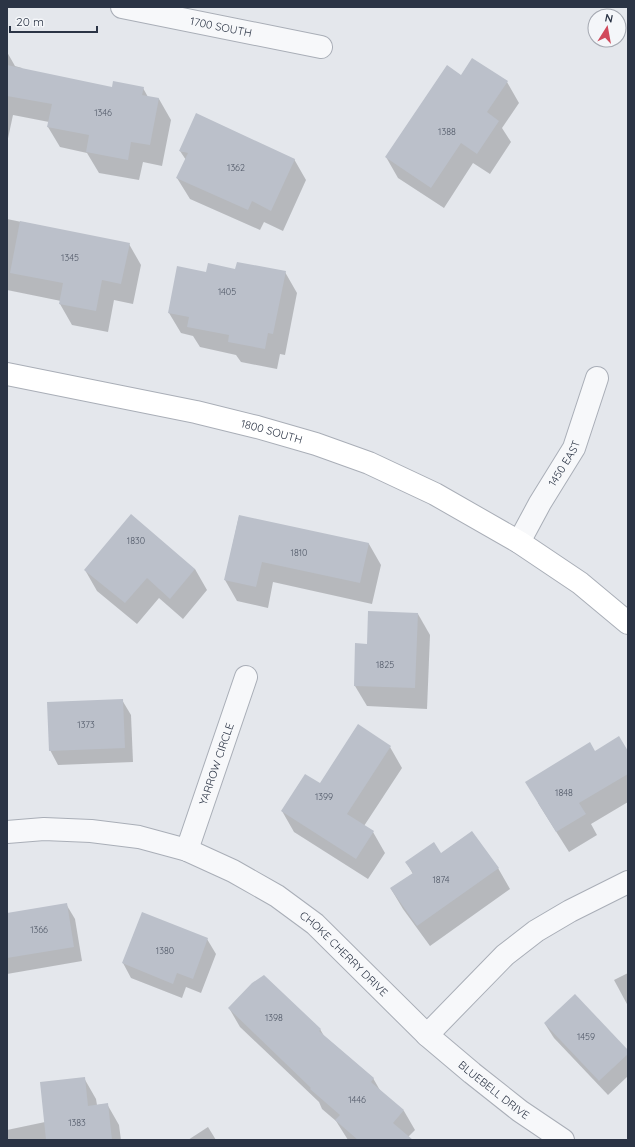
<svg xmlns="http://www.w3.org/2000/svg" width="635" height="1147" font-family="Quicksand,sans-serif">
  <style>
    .shadow { fill: #0003 }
    .building { fill: #bbc0ca }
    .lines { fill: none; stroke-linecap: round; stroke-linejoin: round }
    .street-casing { stroke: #a9aeb7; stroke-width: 24 }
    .secondary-casing { stroke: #a9aeb7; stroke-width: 24 }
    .street { stroke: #f7f8fa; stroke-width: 22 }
    .secondary { stroke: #fff; stroke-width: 22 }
    .labels { text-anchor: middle; stroke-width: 3; stroke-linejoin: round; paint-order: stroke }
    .number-label { font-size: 9px; fill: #4f5766 }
    .street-label { font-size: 11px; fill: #2b3445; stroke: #f4f6f9 }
  </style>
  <rect width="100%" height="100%" fill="#e4e7ec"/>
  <!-- shadow -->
  <g class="shadow">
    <polygon points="7,52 15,66 22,68 23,70 112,88 143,88 148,97 159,99 171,120 162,166 143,162 139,180 99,173 87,153 60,147 48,127 49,122 13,115 7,143"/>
    <polygon points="462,76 507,82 519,103 502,128 511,142 490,174 473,163 444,208 398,178 386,157"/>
    <polygon points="180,151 294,159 306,180 283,231 264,222 260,230 190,199 177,178 186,160"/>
    <polygon points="7,219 129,244 141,265 133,304 114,300 108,332 72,325 60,304 61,301 7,290"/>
    <polygon points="236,270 285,272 297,293 285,355 280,354 277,369 241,362 236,355 200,347 193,336 181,333 169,313 207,273"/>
    <polygon points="239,516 369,544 381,565 372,604 273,582 268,608 237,601 225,580"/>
    <polygon points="195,569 207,590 183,619 159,598 137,624 97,591 85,570"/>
    <polygon points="418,614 430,635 427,709 367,706 355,686 368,645"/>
    <polygon points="122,700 131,715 133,762 58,765 50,750"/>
    <polygon points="390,747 402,768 364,826 373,832 385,853 368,879 294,832 282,811 320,784"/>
    <polygon points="595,752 628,753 628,802 591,824 597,835 569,852 538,803"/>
    <polygon points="441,854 498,868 510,889 430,946 403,909 391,889 413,874 406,862"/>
    <polygon points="66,904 75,919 82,961 7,974 7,914"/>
    <polygon points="207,939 216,954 201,993 186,987 182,998 131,978 123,963"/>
    <polygon points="628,973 628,1006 614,980"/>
    <polygon points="229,1008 320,1029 324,1036 373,1078 381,1092 404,1111 415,1130 408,1137 411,1140 348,1140 336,1121 322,1109 319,1102 240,1027"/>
    <polygon points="545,1024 628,1052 628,1076 608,1095 554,1038"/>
    <polygon points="84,1078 96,1099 97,1105 107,1104 119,1125 121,1140 7,1140 7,1130 45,1122"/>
    <polygon points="208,1127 216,1140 188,1140"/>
  </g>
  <!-- building -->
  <g class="building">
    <polygon points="472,58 508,81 487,112 499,121 477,154 461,143 431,188 385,157 447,65 461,75"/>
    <polygon points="7,65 112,87 113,81 144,87 142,95 159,98 150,145 131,142 128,160 86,152 89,135 47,127 52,104 7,96"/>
    <polygon points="196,113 295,159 271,211 252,201 248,210 176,178 188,153 179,151"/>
    <polygon points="20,221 130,243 121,284 102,280 96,311 59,304 63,283 10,273"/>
    <polygon points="237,262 286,271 273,334 268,333 265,349 228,342 229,335 187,327 189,317 168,313 177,266 206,272 208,263 235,269"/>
    <polygon points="131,514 195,569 170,599 147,578 125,603 84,570"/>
    <polygon points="239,515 369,543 360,583 262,562 256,587 224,580"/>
    <polygon points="368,611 418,613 415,688 354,686 355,643 367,644"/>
    <polygon points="123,699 125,748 49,751 47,702"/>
    <polygon points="358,724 391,746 347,814 374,831 356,859 281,811 305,774 320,783"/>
    <polygon points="619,736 628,751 628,774 579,803 586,814 556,832 525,782 590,742 595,751"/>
    <polygon points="472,831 499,868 417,926 390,888 413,873 405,862 434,842 441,853"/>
    <polygon points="67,903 74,947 7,958 7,913"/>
    <polygon points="142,912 208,938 193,979 177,973 173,984 122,963"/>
    <polygon points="264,975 321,1029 319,1031 374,1078 371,1082 404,1110 393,1123 413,1140 358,1140 335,1120 340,1115 310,1089 311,1088 228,1008 252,983"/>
    <polygon points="575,994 628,1050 628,1054 599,1081 544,1023"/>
    <polygon points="85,1077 88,1106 108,1103 112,1140 46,1140 40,1082"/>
  </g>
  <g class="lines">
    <!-- street casing -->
    <g class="street-casing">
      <g id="street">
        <path id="s1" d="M122 7 321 47"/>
        <path id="s2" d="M519 542 540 503 574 448 597 378"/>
        <path id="s3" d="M7 832 44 829 91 831 139 837 187 850 233 871 277 896 315 924 427 1035 472 1073 520 1111 563 1140"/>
        <path id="s4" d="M187 850 246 677"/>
        <polyline points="427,1035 505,955 536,931 570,911 628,882"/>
      </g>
    </g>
    <!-- secondary casing -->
    <g class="secondary-casing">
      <g id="secondary">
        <path id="s5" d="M7 374 196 412 257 427 316 444 369 463 435 494 519 542 580 583 628 623"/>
      </g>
    </g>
    <!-- street -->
    <use href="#street" class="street"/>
    <!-- secondary -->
    <use href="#secondary" class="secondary"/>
  </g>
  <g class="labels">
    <!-- number labels -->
    <g class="number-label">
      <text x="103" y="116">1346</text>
      <text x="447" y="135">1388</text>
      <text x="236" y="171">1362</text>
      <text x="70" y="261">1345</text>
      <text x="227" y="295">1405</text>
      <text x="136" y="544">1830</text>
      <text x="299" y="556">1810</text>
      <text x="385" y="668">1825</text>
      <text x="86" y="728">1373</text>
      <text x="564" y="796">1848</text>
      <text x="324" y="800">1399</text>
      <text x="441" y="883">1874</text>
      <text x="39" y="933">1366</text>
      <text x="165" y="954">1380</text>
      <text x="274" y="1021">1398</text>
      <text x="586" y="1040">1459</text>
      <text x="357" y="1103">1446</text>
      <text x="77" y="1126">1383</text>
    </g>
    <!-- street labels -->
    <g class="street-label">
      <text dy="4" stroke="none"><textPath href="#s1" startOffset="101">1700 SOUTH</textPath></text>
      <text dy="4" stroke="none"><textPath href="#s5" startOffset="271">1800 SOUTH</textPath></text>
      <text dy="4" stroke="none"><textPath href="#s2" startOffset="91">1450 EAST</textPath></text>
      <text dy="4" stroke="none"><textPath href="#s4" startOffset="91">YARROW CIRCLE</textPath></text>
      <text dy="4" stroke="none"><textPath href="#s3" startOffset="372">CHOKE CHERRY DRIVE</textPath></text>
      <text dy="4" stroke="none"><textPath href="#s3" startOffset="575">BLUEBELL DRIVE</textPath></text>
    </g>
  </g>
  <!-- border -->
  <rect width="635" height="1147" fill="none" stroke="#2b3445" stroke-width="16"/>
  <!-- north arrow -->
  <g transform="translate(607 28) rotate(11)"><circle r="19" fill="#f4f6f9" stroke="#a4a8b1"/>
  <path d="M0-3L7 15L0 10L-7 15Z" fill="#d1495b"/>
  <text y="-6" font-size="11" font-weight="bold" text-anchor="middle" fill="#2b3445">N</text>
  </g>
  <!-- scale -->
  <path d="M10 26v6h87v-6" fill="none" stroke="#2b3445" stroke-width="2"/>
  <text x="16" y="26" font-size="12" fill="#2b3445" stroke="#f4f6f9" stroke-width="3" paint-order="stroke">20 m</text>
</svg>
